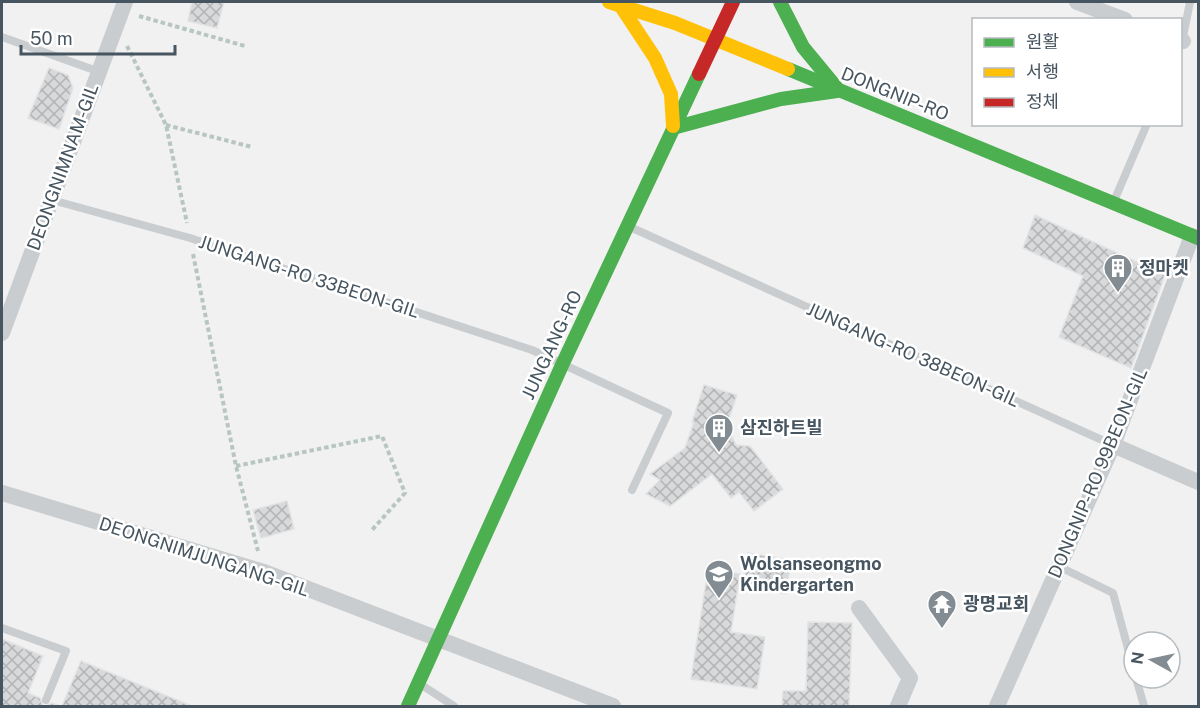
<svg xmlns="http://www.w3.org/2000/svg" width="1200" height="708" font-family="'Public Sans','Noto Sans KR',sans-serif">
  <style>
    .building { fill: url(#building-cross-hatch); stroke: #e2e3e4; stroke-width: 1.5 }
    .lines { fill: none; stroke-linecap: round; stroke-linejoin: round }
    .path { stroke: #b7c6c0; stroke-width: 4; stroke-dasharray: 4.5 3; stroke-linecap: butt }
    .lane { stroke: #cacdd0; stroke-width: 8 }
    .street { stroke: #cacdd0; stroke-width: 16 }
    .fast { stroke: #4caf50; stroke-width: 14 }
    .slow { stroke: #ffc107; stroke-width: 14 }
    .jam { stroke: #c62828; stroke-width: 14 }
    .labels { text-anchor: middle; stroke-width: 5; stroke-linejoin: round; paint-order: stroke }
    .street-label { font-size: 18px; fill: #46555f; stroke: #fff }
    .poi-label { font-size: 18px; font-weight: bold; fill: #46555f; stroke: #fff; text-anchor: start }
  </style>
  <defs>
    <pattern id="building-cross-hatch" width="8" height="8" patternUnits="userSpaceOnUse" patternTransform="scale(1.5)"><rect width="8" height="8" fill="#d8d9db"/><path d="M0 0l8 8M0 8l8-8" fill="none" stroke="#b1b3b5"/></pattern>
  </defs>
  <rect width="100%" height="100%" fill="#f1f1f1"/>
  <!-- building -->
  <g class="building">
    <polygon points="192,2 224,2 217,28 188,21"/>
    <polygon points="49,68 68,75 73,88 59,129 28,118"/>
    <polygon points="1035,215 1165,275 1131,368 1059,337 1083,276 1023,248"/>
    <polygon points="704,385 737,395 727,425 736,445 750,446 783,489 754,511 739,492 731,498 712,474 670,506 646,494 660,480 650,474 685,448 694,422 692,422"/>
    <polygon points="287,501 294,529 261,538 253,510"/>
    <polygon points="748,553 791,560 786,594 743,587"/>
    <polygon points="708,569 740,574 731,632 765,637 757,689 691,679"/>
    <polygon points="808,622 852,623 849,706 782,706 783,691 806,691"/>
    <polygon points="2,639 43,656 28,693 40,698 43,706 47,706 52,703 60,706 2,706"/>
    <polygon points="81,661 192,706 62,706"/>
  </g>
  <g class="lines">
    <!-- path -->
    <g class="path">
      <polyline points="139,16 245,46"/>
      <polyline points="127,46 166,125 187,223"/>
      <polyline points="166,125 252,147"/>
      <polyline points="193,254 236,466 258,551"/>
      <polyline points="236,466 382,436 405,493 372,530"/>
    </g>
    <!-- lane -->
    <g class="lane">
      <polyline points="2,37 97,71"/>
      <polyline points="1182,42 1190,2"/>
      <polyline points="52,200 190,238 532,350 668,413 632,490"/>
      <polyline points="1114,201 1147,124"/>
      <polyline points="630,227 1113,445"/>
      <polyline points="1060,567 1113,593 1134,671"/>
      <polyline points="2,628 66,651 46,700"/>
      <polyline points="1136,678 1144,706"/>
      <polyline points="420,684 454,706"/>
    </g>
    <!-- street -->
    <g class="street">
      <polyline points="1077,2 1125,20"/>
      <polyline points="1180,40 1183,41"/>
      <polyline points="2,333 125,2"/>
      <polyline points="1113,445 1198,482"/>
      <polyline points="2,493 264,572 613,706"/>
      <polyline points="859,608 910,678 898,706"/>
      <polyline points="997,706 1113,445 1192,236"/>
    </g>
    <!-- fast -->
    <g class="fast">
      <polyline points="780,2 803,47 836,87"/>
      <polyline points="788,69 1198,238"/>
      <polyline points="673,128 781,99 837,91"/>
      <polyline points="408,706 563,363 699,74"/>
    </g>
    <!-- slow -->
    <g class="slow">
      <polyline points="609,2 675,23 788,69"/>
      <polyline points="624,4 620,5 655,58 671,94 673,126"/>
    </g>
    <!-- jam -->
    <polyline class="jam" points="699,74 733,2"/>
  </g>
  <!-- icons -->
  <defs>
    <g id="building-pin" transform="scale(1.5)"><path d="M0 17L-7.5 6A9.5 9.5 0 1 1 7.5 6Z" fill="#828c92" stroke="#fff"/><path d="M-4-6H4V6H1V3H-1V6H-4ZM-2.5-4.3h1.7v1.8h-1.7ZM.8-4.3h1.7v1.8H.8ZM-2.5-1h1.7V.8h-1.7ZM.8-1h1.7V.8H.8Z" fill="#fff"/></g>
    <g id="school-pin" transform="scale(1.5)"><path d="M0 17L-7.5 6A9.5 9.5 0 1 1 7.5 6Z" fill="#828c92" stroke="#fff"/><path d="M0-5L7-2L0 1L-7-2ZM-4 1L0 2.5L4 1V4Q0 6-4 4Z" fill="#fff"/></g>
    <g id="temple-pin" transform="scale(1.5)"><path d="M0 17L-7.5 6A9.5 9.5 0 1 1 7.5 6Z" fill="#828c92" stroke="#fff"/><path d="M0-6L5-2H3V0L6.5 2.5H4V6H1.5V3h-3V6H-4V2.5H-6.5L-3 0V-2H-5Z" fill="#fff"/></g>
  </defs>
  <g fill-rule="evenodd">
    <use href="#building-pin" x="1118" y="268"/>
    <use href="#building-pin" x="719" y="428"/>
    <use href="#school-pin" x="719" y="574"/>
    <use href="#temple-pin" x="942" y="604"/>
  </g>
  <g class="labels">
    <!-- street labels -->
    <g class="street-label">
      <text transform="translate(895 94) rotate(22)" y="6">DONGNIP-RO</text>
      <text transform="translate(63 167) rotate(-70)" y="6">DEONGNIMNAM-GIL</text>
      <text transform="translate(309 277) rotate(18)" y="6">JUNGANG-RO 33BEON-GIL</text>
      <text transform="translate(552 345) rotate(-65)" y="6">JUNGANG-RO</text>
      <text transform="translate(913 355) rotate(24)" y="6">JUNGANG-RO 38BEON-GIL</text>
      <text transform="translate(1098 473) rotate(-67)" y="6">DONGNIP-RO 99BEON-GIL</text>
      <text transform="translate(204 557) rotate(18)" y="6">DEONGNIMJUNGANG-GIL</text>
    </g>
    <!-- poi labels -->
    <g class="poi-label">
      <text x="1139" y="274">정마켓</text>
      <text x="740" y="434">삼진하트빌</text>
      <text x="740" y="570">Wolsanseongmo<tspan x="740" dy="21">Kindergarten</tspan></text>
      <text x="963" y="610">광명교회</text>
    </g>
  </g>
  <!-- border -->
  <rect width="1200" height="708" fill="none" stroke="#46555f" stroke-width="6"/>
  <!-- legend -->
  <rect x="972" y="18" width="210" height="108" fill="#ffffff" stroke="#b5bbbf" stroke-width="1.5"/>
  <rect x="984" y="38" width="30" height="9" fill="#4caf50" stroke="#b5bbbf" stroke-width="1.5"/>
  <text x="1026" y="48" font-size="18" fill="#46555f">원활</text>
  <rect x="984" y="68" width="30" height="9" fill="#ffc107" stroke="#b5bbbf" stroke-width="1.5"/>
  <text x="1026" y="78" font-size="18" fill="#46555f">서행</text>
  <rect x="984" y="98" width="30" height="9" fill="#c62828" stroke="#b5bbbf" stroke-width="1.5"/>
  <text x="1026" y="108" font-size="18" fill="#46555f">정체</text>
  <!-- north arrow -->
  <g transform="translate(1152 660) rotate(278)"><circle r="28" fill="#ffffff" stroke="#b5bbbf" stroke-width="1.5"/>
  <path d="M0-4.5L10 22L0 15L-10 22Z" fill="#828c92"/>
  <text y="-9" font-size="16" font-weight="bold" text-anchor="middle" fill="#46555f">N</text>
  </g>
  <!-- scale -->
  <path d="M21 45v9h154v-9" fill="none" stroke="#46555f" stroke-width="3"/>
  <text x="30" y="45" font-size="18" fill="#46555f" stroke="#ffffff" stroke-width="4.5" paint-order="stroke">50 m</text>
</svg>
